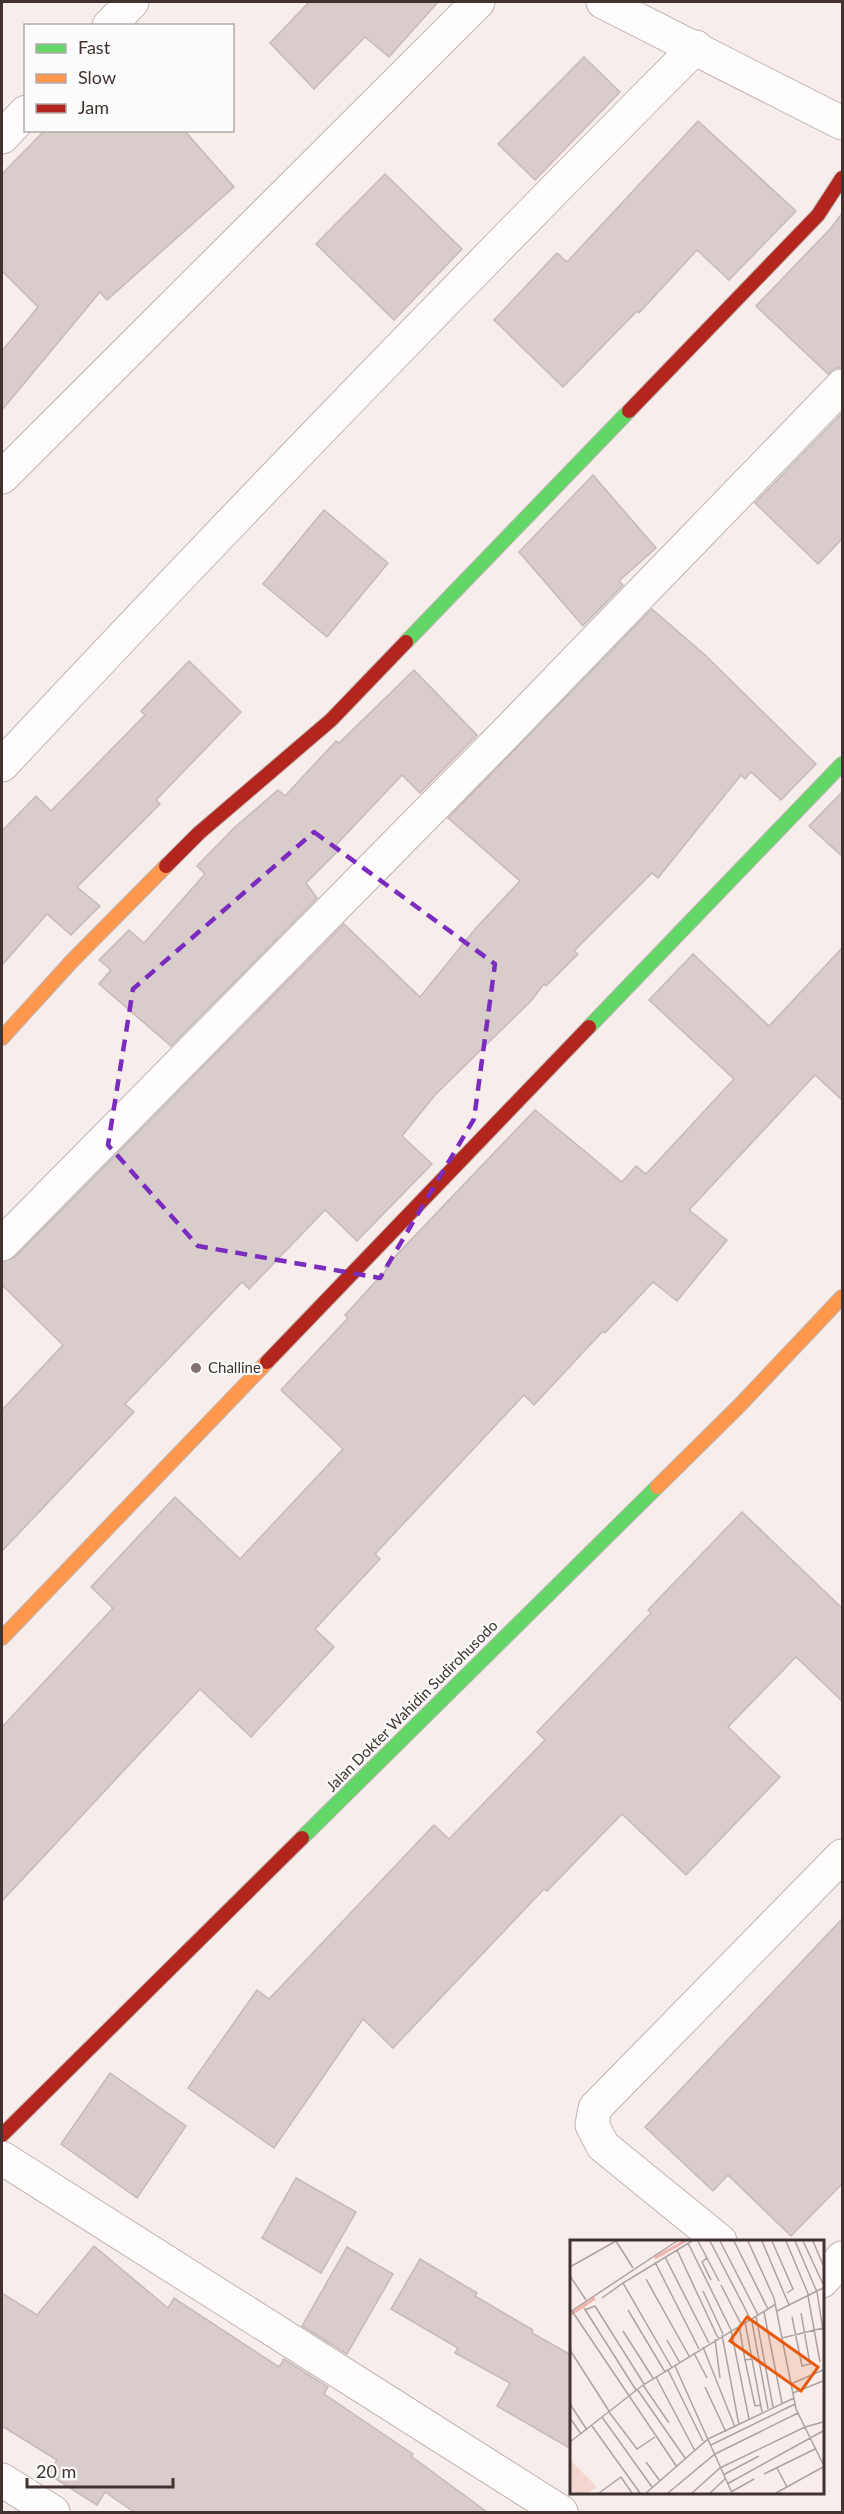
<svg xmlns="http://www.w3.org/2000/svg" width="844" height="2514" font-family="Lato,sans-serif">
  <style>
    .building { fill: #d8cdcb; stroke: #c5bab8; stroke-width: 1.5 }
    .lines { fill: none; stroke-linecap: round; stroke-linejoin: round }
    .street-casing { stroke: #beb3b2; stroke-width: 35 }
    .fast-casing { stroke: #beb3b2; stroke-width: 16 }
    .slow-casing { stroke: #beb3b2; stroke-width: 16 }
    .jam-casing { stroke: #beb3b2; stroke-width: 16 }
    .street { stroke: #fefcfc; stroke-width: 33 }
    .fast { stroke: #63d668; stroke-width: 14 }
    .slow { stroke: #ff974d; stroke-width: 14 }
    .jam { stroke: #b3261e; stroke-width: 14 }
    .marked { fill: none; stroke: #7b2cbf; stroke-width: 4.5; stroke-dasharray: 12 8; stroke-linejoin: round }
    .poi-dot { fill: #817371; stroke: #fcfcfc; stroke-width: 2 }
    .labels { text-anchor: middle; stroke-width: 4.5; stroke-linejoin: round; paint-order: stroke }
    .poi-label { font-size: 15px; fill: #41312f; stroke: #fcfcfc; text-anchor: start }
    .street-label { font-size: 15px; fill: #41312f; stroke: #fcfcfc }
    .inset-river { fill: none; stroke: #f3b2aa; stroke-width: 3 }
    .inset-road { fill: none; stroke: #aea2a0; stroke-width: 1.5 }
    .view { fill: #e8590c; fill-opacity: 0.15; stroke: #e8590c; stroke-width: 3 }
    .inset-edge { fill: none; stroke: #41312f; stroke-width: 3 }
  </style>
  <rect width="100%" height="100%" fill="#f7eeec"/>
  <!-- building -->
  <g class="building">
    <polygon points="309,2 438,2 389,57 365,37 314,89 270,43"/>
    <polygon points="584,57 620,92 535,180 498,144"/>
    <polygon points="698,121 796,211 729,280 697,250 639,313 637,311 563,387 494,320 557,253 567,262"/>
    <polygon points="45,130 184,130 234,187 107,300 100,292 2,410 2,351 38,307 2,271 2,174"/>
    <polygon points="385,174 462,249 394,320 316,244"/>
    <polygon points="843,212 843,368 836,368 828,374 756,306 831,228"/>
    <polygon points="843,412 843,538 818,564 755,503"/>
    <polygon points="593,475 656,548 619,581 623,585 583,626 519,552"/>
    <polygon points="324,510 388,563 327,637 263,584"/>
    <polygon points="652,609 705,655 816,764 781,800 751,772 745,779 741,775 658,878 652,873 574,951 578,954 546,986 544,984 531,1001 435,1095 402,1136 432,1164 357,1241 325,1210 249,1289 242,1282 125,1404 134,1412 2,1551 2,1410 63,1345 2,1285 2,1262 15,1257 344,924 420,997 476,928 520,881 448,818"/>
    <polygon points="189,661 241,712 156,800 160,804 77,887 100,906 71,935 47,914 2,965 2,831 36,796 51,811 145,715 141,711"/>
    <polygon points="414,670 477,735 420,793 402,775 336,845 340,849 306,883 317,898 171,1046 99,984 111,970 99,960 129,930 144,943 205,874 197,866 235,827 278,790 285,796 336,741 339,743"/>
    <polygon points="843,791 843,857 809,826"/>
    <polygon points="843,947 843,1101 815,1075 689,1210 727,1240 677,1301 653,1282 605,1333 603,1331 534,1405 524,1395 375,1554 380,1559 315,1629 334,1647 251,1737 200,1689 2,1901 2,1727 113,1608 91,1587 175,1497 240,1559 343,1449 281,1390 348,1318 345,1315 387,1269 385,1267 535,1110 622,1182 636,1166 646,1174 734,1079 649,1000 693,954 769,1026"/>
    <polygon points="742,1512 843,1609 843,1702 796,1657 728,1727 780,1777 686,1875 622,1814 547,1891 544,1889 393,2048 363,2019 274,2148 188,2088 257,1990 269,1999 434,1825 449,1839 545,1740 537,1732 651,1613 648,1610"/>
    <polygon points="843,1918 843,2183 791,2236 728,2175 713,2191 645,2127"/>
    <polygon points="110,2073 186,2126 137,2198 61,2144"/>
    <polygon points="296,2178 356,2212 321,2273 262,2238"/>
    <polygon points="94,2246 168,2308 174,2298 279,2367 284,2359 328,2387 324,2394 413,2454 411,2456 487,2512 134,2512 105,2492 97,2505 48,2474 57,2460 2,2426 2,2293 37,2315"/>
    <polygon points="347,2247 393,2274 347,2354 302,2326"/>
    <polygon points="420,2259 477,2293 475,2296 533,2330 532,2333 571,2355 571,2449 497,2406 510,2383 455,2353 458,2348 391,2309"/>
  </g>
  <g class="lines">
    <!-- street casing -->
    <g class="street-casing">
      <g id="street">
        <polyline points="603,2 842,123"/>
        <polyline points="109,26 132,2"/>
        <polyline points="2,137 26,112"/>
        <polyline points="2,477 478,2"/>
        <path d="M2 765C229 522 461 283 696 47"/>
        <polyline points="2,1244 506,733 842,386"/>
        <polyline points="2,2158 561,2512"/>
        <polyline points="720,2241 603,2146 592,2125 595,2108 842,1856"/>
        <polyline points="822,2281 842,2258"/>
        <polyline points="2,2480 53,2512"/>
      </g>
    </g>
    <!-- fast casing -->
    <g class="fast-casing">
      <g id="fast">
        <polyline points="406,642 629,411"/>
        <polyline points="589,1027 842,764"/>
        <polyline points="302,1838 657,1487"/>
      </g>
    </g>
    <!-- slow casing -->
    <g class="slow-casing">
      <g id="slow">
        <polyline points="2,1038 72,961 166,866"/>
        <polyline points="657,1487 739,1406 842,1297"/>
        <polyline points="2,1638 267,1362"/>
      </g>
    </g>
    <!-- jam casing -->
    <g class="jam-casing">
      <g id="jam">
        <polyline points="629,411 818,215 842,178"/>
        <polyline points="166,866 199,833 331,720 406,642"/>
        <polyline points="267,1362 589,1027"/>
        <polyline points="2,2135 302,1838"/>
      </g>
    </g>
    <!-- street -->
    <use href="#street" class="street"/>
    <!-- fast -->
    <use href="#fast" class="fast"/>
    <!-- slow -->
    <use href="#slow" class="slow"/>
    <!-- jam -->
    <use href="#jam" class="jam"/>
  </g>
  <!-- marked area -->
  <path class="marked" d="M314 832 495 964 474 1119 380 1278 198 1246 108 1145 133 989Z"/>
  <!-- markers -->
  <circle class="poi-dot" cx="196" cy="1368" r="6"/>
  <g class="labels">
    <!-- poi labels -->
    <g class="poi-label">
      <text x="208" y="1373">Challine</text>
    </g>
    <!-- street labels -->
    <g class="street-label">
      <text transform="translate(412 1706) rotate(-45)" y="5">Jalan Dokter Wahidin Sudirohusodo</text>
    </g>
  </g>
  <!-- overview -->
  <g transform="translate(570 2240)">
    <rect width="254" height="254" fill="#f7eeec"/>
    <path d="M0 220 27 247 18 253H0Z" fill="#f5d5cf"/>
    <path class="inset-river" d="M85 18 115 1M0 75 25 58"/>
    <path class="inset-road" d="M46 1 63 28M128 1 149 41M140 1 182 82 198 169M150 1 188 75M164 1 198 69M178 1 204 58 226 169 253 224M192 1 219 65M202 1 223 49 217 53M216 1 239 56M225 1 247 52 253 90M233 1 253 44M243 1 253 25M118 3 161 90 179 179M107 10 148 98M95 17 139 103M137 18 132 22 141 40M85 22 129 109M0 27 46 1M0 36 16 60M76 39 119 116M151 45 171 84M133 51 153 94M238 56 250 122M32 58 53 43M14 68 66 150M15 70 25 66 74 144M58 70 95 132M2 71 107 227M207 71 253 48M0 72 107 1M194 72 212 163M186 76 203 167M222 77 232 126 240 124 231 73M175 82 192 172M169 85 175 120M53 91 83 138M152 95 169 185M212 98 253 88M145 99 150 138M97 100 110 123M133 107 165 187M0 110 39 171M124 113 137 138M182 119 175 120 185 166 191 165M105 126 162 253M102 128 53 43 122 1M98 130 133 201M86 137 125 211M221 144 253 130M73 145 99 183M135 147 156 192M67 149 115 218M223 153 253 141M0 164 17 190M39 172 67 209 85 197M32 177 82 247M0 178 11 194M22 186 70 253M235 187 253 182M0 202 73 145 206 64M141 205 225 164M76 222 90 241M207 228 217 247M194 234 245 209M153 235 189 216M157 244 253 191M161 252 184 239M29 253 51 237 62 253M76 253 138 199 224 158M98 253 145 214 228 173M122 253 150 228 235 187M140 253 155 239M206 253 253 227"/>
    <path class="view" d="M177 77 248 127 231 151 160 101Z"/>
    <rect width="254" height="254" class="inset-edge"/>
  </g>
  <!-- border -->
  <rect width="844" height="2514" fill="none" stroke="#41312f" stroke-width="6"/>
  <!-- legend -->
  <rect x="24" y="24" width="210" height="108" fill="#fcfcfc" stroke="#b1abaa" stroke-width="1.5"/>
  <rect x="36" y="44" width="30" height="9" fill="#63d668" stroke="#b1abaa" stroke-width="1.5"/>
  <text x="78" y="54" font-size="18" fill="#41312f">Fast</text>
  <rect x="36" y="74" width="30" height="9" fill="#ff974d" stroke="#b1abaa" stroke-width="1.5"/>
  <text x="78" y="84" font-size="18" fill="#41312f">Slow</text>
  <rect x="36" y="104" width="30" height="9" fill="#b3261e" stroke="#b1abaa" stroke-width="1.5"/>
  <text x="78" y="114" font-size="18" fill="#41312f">Jam</text>
  <!-- scale -->
  <path d="M27 2478v9h146v-9" fill="none" stroke="#41312f" stroke-width="3"/>
  <text x="36" y="2478" font-size="18" fill="#41312f" stroke="#fcfcfc" stroke-width="4.5" paint-order="stroke">20 m</text>
</svg>
